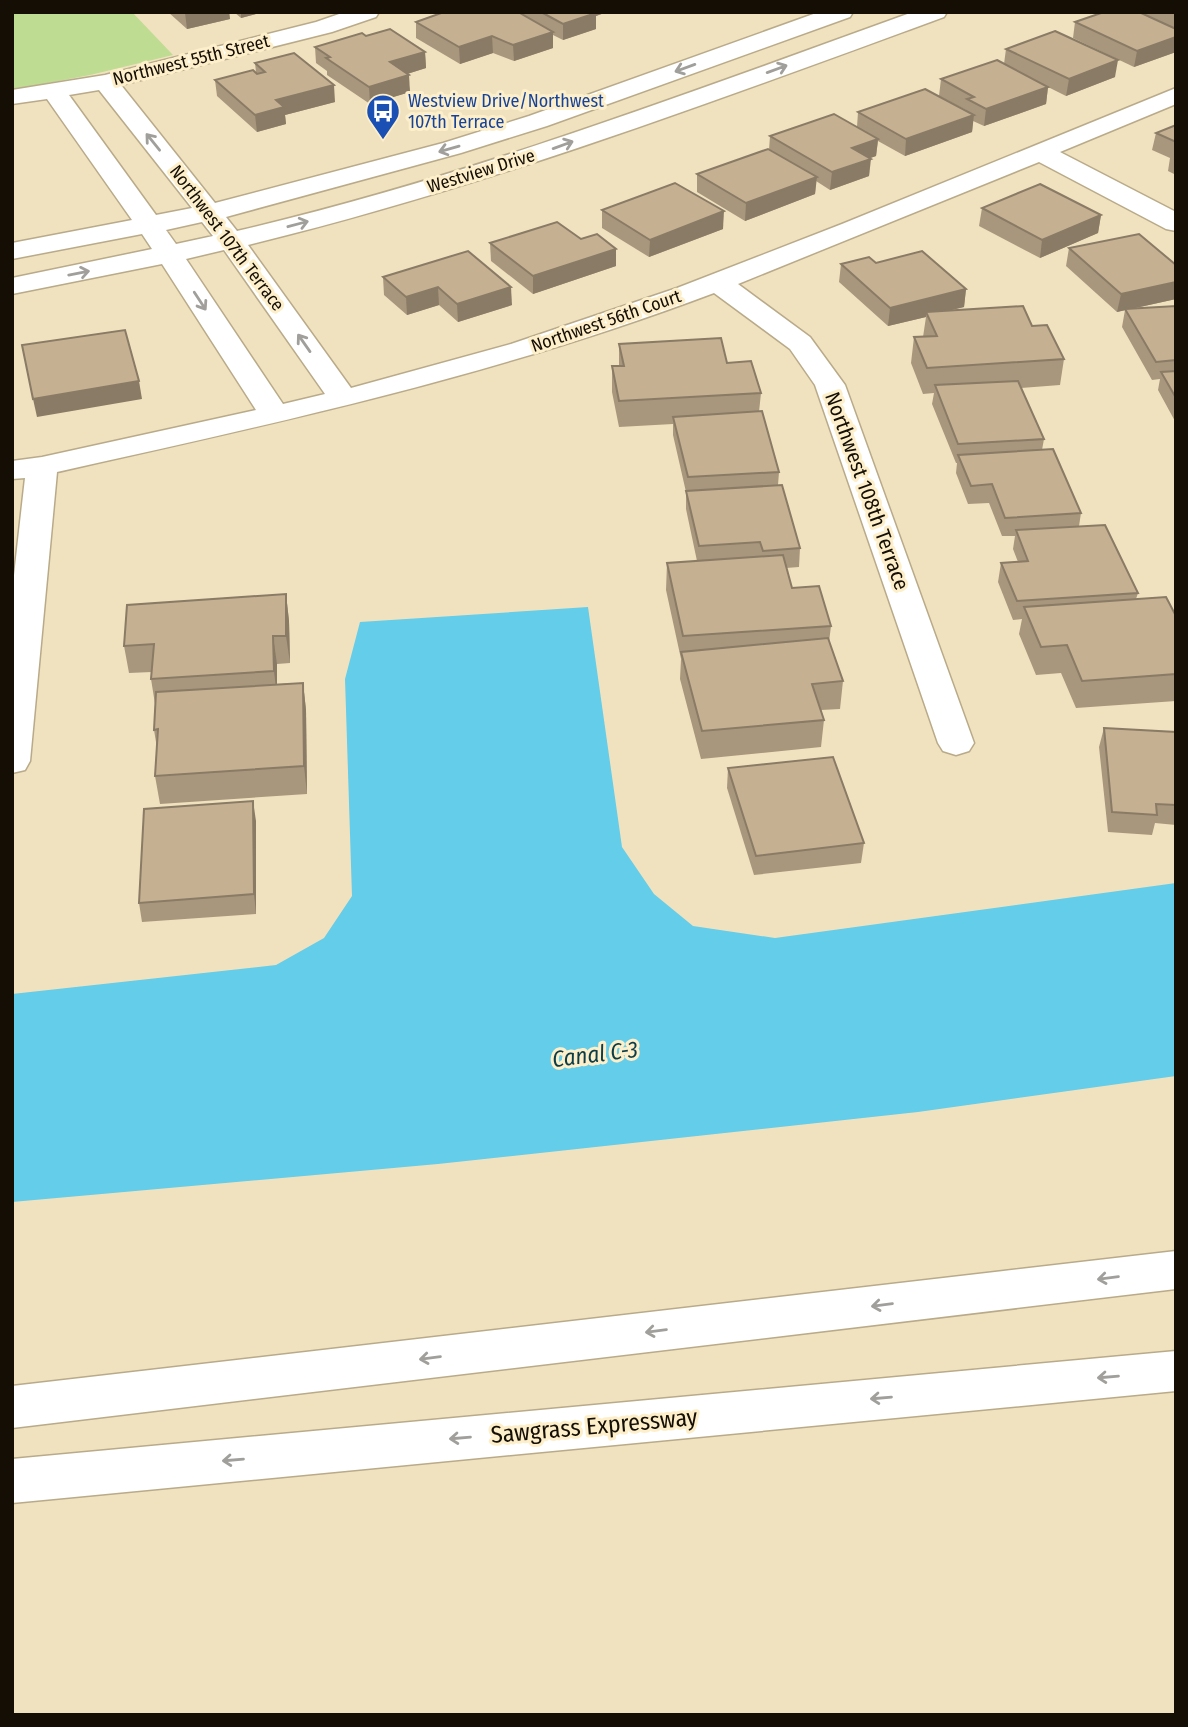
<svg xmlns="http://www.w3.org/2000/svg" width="1188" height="1727" font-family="'Fira Sans Condensed',sans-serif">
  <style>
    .green { fill: #bedc92 }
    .water { fill: #64cde9 }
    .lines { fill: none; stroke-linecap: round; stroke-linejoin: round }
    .minor-casing { stroke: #b9aa89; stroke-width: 3 }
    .highway-casing { stroke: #b9aa89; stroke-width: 3 }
    .minor { fill: #fff; fill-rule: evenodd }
    .highway { fill: #fff; fill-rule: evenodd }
    .wall { fill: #a9977d }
    .shaded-wall { fill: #8a7b66 }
    .building { fill: #c5b091; stroke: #8a7b66; stroke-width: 2 }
    .oneway { stroke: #a19f9b }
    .labels { text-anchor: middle; stroke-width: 6; stroke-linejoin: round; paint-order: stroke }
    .far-street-label { font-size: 18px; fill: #140e04; stroke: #feefcb }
    .far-transit-label { font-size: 18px; fill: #164399; stroke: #feefcb; text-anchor: start }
    .street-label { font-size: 21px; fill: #140e04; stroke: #feefcb }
    .water-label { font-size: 23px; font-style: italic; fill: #0b3d48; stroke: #feefcb }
    .near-street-label { font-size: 24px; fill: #140e04; stroke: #feefcb }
  </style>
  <rect width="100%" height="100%" fill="#f1e2bf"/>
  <!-- green -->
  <polygon class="green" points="12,12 132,12 173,55 90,75 12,90"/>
  <!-- water -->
  <polygon class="water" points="588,607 622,847 654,894 693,926 775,938 1176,883 1176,1076 918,1112 438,1164 12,1202 12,994 276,965 324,938 352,896 345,679 360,622"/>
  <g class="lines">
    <!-- minor casing -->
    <g class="minor-casing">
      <path id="minor" d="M345 12H379L376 17 332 32 121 85 215 203 443 143 529 116 819 12H853L850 17 547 126 461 153 226 217 237 231C468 177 691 92 913 12H947L944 17C715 101 486 187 248 245L351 388 511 344 677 288 842 224 1176 88V104L1060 152 1176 212V231L1166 229 1039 162 738 284 810 337 845 385 974 743 969 751 956 755 943 751 938 743 815 385 790 349 714 293C497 375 282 422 57 472L30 761 25 770 12 773V593L25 478 12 479V461L42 457 256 410 162 264 12 294V278L152 249 142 234 12 259V243L132 220 47 99 12 104V90L105 75 316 22ZM99 90 192 208 156 215 69 95ZM202 222 213 236 176 244 166 230ZM224 250 325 394 283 404 186 259Z"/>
    </g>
    <!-- highway casing -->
    <g class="highway-casing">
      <g id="highway">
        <polygon points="1176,1251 1176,1289 12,1428 12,1386"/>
        <polygon points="1176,1351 1176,1391 12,1503 12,1459"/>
      </g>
    </g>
    <!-- minor -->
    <use href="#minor" class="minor"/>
    <!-- highway -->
    <use href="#highway" class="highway"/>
  </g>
  <!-- wall -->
  <g class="wall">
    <polygon points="168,12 229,12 230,19 187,29"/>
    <polygon points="234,12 264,12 241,18"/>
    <polygon points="437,12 607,12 596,16 596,29 563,40 553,35 553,48 514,61 493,53 460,64 416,38 416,22 437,15"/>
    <polygon points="1104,12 1176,12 1176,52 1134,67 1073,38 1075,22"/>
    <polygon points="366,36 425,52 426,68 407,74 410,92 370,104 327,75 327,71 316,63 315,47"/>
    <polygon points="1006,49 1115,77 1066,96 1038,82 1048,87 1046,104 984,126 973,121 972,132 905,156 878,141 876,156 870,158 869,176 830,190 816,181 815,194 745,221 697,192 697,174 769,150 770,136 857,127 858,112 966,110 939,96 941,79 1004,64"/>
    <polygon points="255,63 335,102 285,115 286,124 257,132 217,96 215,80 256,72"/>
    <polygon points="1176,125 1176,175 1168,171 1170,158 1152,150 1156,133"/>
    <polygon points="982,208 1101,215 1098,233 1040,258 979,226"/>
    <polygon points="602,210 723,229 649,257 602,228"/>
    <polygon points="581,239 616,266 533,294 491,261 490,243"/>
    <polygon points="1069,248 1176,265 1176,299 1131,309 1176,306 1176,423 1158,390 1160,379 1152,380 1122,327 1125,310 1117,312 1066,266"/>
    <polygon points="468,251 512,305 458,322 439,305 407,315 384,295 383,277"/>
    <polygon points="876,263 966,289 964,307 950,310 1032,326 1064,359 1060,385 1021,388 1044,439 1042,450 1081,513 1079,526 1138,593 1136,599 1176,616 1176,701 1076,708 1061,673 1036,675 1019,634 1022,619 1013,620 998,582 1001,563 1018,562 1013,549 1015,536 1002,536 989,503 968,504 956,473 957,463 956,463 932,404 934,393 923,394 911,363 914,337 923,337 926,317 888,326 839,282 841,264"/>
    <polygon points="619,344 727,363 761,393 759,412 779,472 778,485 800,548 799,567 786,568 792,588 831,626 829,642 843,681 840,709 821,710 824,720 821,747 701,759 680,679 681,659 666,590 667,563 697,561 686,509 686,492 673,435 673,424 619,427 612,392 612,366 619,366"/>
    <polygon points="286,594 289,621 290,663 277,664 277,684 303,683 306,710 307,794 160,804 155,776 157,748 154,730 155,704 151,679 152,672 129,673 124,646"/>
    <polygon points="1104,728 1176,732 1176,825 1155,823 1152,835 1108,832 1099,747"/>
    <polygon points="728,768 864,843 861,863 754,875 727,788"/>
    <polygon points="256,821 256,914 142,922 139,903"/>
  </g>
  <!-- shaded-wall -->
  <g class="shaded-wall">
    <polygon points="189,12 229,12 230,19 187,29 185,13"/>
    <polygon points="241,12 264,12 241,18"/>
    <polygon points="580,12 607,12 596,16 596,29 563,40 563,24"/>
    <polygon points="553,32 553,48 514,61 513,45"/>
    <polygon points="492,36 493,53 460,64 459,47"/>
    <polygon points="1176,37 1176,52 1134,67 1137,51"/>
    <polygon points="425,52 426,68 391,79 390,62"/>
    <polygon points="1118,60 1115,77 1066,96 1069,79"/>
    <polygon points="409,75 410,92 370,104 369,87"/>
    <polygon points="334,85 335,102 285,115 286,124 257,132 255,115 276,100"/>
    <polygon points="1048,87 1046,104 984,126 986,109"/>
    <polygon points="974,115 972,132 905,156 906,139"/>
    <polygon points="878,139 876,156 851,165 852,148"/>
    <polygon points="871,159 869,176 830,190 832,172"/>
    <polygon points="817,177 815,194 745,221 746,203"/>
    <polygon points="724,211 723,229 649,257 650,240"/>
    <polygon points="1101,215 1098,233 1040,258 1042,240"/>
    <polygon points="616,249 616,266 533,294 533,276"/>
    <polygon points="1176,282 1176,299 1117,312 1121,294"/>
    <polygon points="438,287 439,305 407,315 406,297"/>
    <polygon points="511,287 512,305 458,322 457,304"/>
    <polygon points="966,289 964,307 928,316 926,312 926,317 888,326 890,308"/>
    <polygon points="139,381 142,399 37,417 33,399"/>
    <polygon points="286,594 289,621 290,663 286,636"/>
    <polygon points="273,636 277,664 277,698 274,671"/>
    <polygon points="303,683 306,710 307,794 304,766"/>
    <polygon points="253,801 256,821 256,914 254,894"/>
  </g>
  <!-- building -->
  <g class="building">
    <polygon points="444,12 518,12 553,32 513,45 492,36 459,47 416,22"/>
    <polygon points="541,12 594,12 596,13 563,24"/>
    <polygon points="1104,12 1139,12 1176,29 1176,37 1137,51 1075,22"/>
    <polygon points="390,29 425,52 390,62 409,75 369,87 326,58 330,57 315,47 362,33 366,36"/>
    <polygon points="1055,31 1118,60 1069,79 1006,49"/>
    <polygon points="294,53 334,85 276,100 284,107 255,115 215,80 253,70 257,74 265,72 255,63"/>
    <polygon points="997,60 1048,87 986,109 967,99 974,97 941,79"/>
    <polygon points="925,89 974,115 906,139 858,112"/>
    <polygon points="834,114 878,139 852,148 871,159 832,172 770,136"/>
    <polygon points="1176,125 1176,142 1156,133"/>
    <polygon points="768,149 817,177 746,203 697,174"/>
    <polygon points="675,183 724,211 650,240 602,210"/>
    <polygon points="1040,184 1101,215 1042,240 982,208"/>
    <polygon points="557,222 581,239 597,234 616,249 533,276 490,243"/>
    <polygon points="1139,234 1176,265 1176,282 1121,294 1069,248"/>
    <polygon points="468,251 511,287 457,304 438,287 406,297 383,277"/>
    <polygon points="922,251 966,289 890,308 841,264 869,257 876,263"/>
    <polygon points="1023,306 1032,326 1047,325 1064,359 927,368 914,337 937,336 926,312"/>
    <polygon points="1176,306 1176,360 1156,362 1125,309"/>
    <polygon points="125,330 139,381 33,399 22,345"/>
    <polygon points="721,338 727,363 751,361 761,393 619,401 612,366 624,366 619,344"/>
    <polygon points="1176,371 1176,398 1161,372"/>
    <polygon points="1018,381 1044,439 958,444 935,385"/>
    <polygon points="762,411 779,472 688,477 673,417"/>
    <polygon points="1053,449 1081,513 1005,518 992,484 971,486 958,455"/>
    <polygon points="782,485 800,548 763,551 760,542 699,546 686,491"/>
    <polygon points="1105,525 1138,593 1017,601 1001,563 1028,561 1016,530"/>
    <polygon points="783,555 792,588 819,586 831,626 683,636 667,563"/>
    <polygon points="286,594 286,636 273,636 274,671 151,679 154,644 124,646 127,605"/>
    <polygon points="1166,597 1176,616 1176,674 1082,681 1067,645 1041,647 1024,607"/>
    <polygon points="828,638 843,681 812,684 824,720 702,731 681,652"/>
    <polygon points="303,683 304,766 155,776 158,729 154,730 156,692"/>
    <polygon points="1104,728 1176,732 1176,805 1156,804 1157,815 1112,812"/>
    <polygon points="833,757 864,843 756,856 728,768"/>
    <polygon points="253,801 254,894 139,903 144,809"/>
  </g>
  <!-- one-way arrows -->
  <defs><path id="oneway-shaft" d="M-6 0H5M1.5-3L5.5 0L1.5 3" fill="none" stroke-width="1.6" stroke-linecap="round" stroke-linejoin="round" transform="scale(1.75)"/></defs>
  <g class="oneway">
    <use href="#oneway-shaft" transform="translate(685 68) rotate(160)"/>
    <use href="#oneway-shaft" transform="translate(777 69) rotate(-20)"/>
    <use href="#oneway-shaft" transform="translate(153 142) rotate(-129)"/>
    <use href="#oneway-shaft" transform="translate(563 145) rotate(-20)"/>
    <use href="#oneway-shaft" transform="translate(449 149) rotate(164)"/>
    <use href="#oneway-shaft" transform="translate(298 224) rotate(-15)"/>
    <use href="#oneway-shaft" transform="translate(79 273) rotate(-11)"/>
    <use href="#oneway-shaft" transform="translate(200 301) rotate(57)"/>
    <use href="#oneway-shaft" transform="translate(304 343) rotate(-125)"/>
    <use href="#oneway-shaft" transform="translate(1108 1278) rotate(173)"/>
    <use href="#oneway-shaft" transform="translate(882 1305) rotate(173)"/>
    <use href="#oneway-shaft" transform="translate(656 1331) rotate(173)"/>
    <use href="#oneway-shaft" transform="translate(430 1358) rotate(173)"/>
    <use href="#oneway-shaft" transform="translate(1108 1377) rotate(175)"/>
    <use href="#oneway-shaft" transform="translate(881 1398) rotate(175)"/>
    <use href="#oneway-shaft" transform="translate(460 1438) rotate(175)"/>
    <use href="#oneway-shaft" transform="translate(233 1460) rotate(175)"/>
  </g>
  <!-- icons -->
  <defs>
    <g id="bus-pin" transform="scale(1.75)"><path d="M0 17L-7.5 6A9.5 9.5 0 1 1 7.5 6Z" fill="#1a4fb4" stroke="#feefcb"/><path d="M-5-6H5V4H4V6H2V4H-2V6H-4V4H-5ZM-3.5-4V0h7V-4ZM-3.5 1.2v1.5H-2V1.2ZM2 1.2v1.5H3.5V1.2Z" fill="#fff"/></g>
  </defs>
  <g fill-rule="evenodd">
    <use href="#bus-pin" x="383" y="111"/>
  </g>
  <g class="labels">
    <!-- far-street labels -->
    <g class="far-street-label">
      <text transform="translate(191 60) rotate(-14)" y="6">Northwest 55th Street</text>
      <text transform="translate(481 171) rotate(-17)" y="6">Westview Drive</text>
      <text transform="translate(227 238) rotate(53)" y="6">Northwest 107th Terrace</text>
      <text transform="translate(606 321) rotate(-19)" y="6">Northwest 56th Court</text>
    </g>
    <!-- far-transit labels -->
    <g class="far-transit-label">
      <text x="408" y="107">Westview Drive/Northwest<tspan x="408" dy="21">107th Terrace</tspan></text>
    </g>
    <!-- street labels -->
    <g class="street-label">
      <text transform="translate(867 491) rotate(70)" y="7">Northwest 108th Terrace</text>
    </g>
    <!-- water labels -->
    <g class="water-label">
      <text transform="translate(595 1054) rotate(-7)" y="8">Canal C-3</text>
    </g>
    <!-- near-street labels -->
    <g class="near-street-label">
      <text transform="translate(594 1426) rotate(-5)" y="8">Sawgrass Expressway</text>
    </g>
  </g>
  <!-- border -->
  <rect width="1188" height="1727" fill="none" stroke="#140e04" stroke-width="28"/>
</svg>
